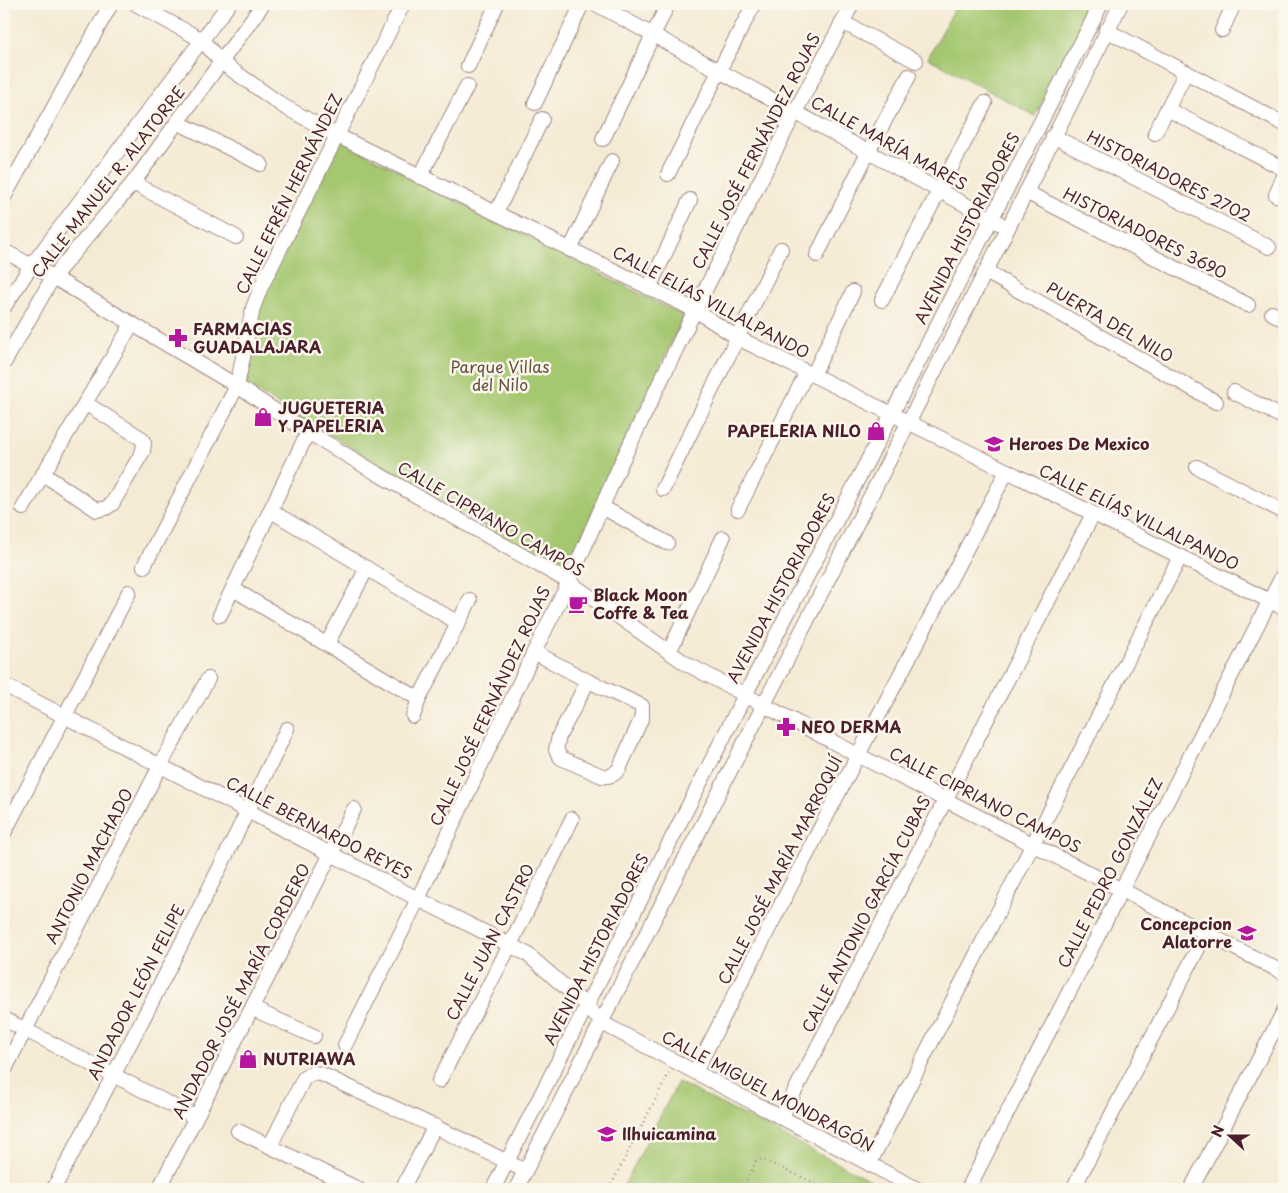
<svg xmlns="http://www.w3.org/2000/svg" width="1288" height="1193" font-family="'Playpen Sans',sans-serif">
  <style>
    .green { fill: #a4c770; stroke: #77734e }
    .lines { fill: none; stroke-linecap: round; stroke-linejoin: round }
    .minor-casing { stroke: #a08580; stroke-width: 16 }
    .path { stroke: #a08580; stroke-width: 2.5; stroke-dasharray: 1 4; stroke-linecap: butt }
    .minor { stroke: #fff; stroke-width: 14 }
    .labels { text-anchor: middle; stroke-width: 5; stroke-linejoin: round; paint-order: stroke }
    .street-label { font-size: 16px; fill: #4a1f2b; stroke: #fbf7ec }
    .poi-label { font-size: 16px; font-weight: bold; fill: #4a1f2b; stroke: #fbf7ec; text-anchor: start }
    .park-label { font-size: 16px; fill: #655140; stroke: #fbf7ec }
  </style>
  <rect width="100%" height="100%" fill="#fbf7ec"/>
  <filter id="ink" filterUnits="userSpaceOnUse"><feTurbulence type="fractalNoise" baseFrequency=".02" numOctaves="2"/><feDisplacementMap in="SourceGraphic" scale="10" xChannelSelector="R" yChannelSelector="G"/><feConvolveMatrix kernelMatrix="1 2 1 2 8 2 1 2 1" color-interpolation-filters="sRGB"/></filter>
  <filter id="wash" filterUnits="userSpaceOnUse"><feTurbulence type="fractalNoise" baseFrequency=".0096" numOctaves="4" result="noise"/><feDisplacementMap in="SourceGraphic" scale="20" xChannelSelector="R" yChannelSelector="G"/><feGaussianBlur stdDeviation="1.12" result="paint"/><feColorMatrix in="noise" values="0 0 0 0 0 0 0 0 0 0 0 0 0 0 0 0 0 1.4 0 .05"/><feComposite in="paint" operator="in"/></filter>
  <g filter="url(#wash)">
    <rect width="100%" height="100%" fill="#f5ebd5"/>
    <!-- green -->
    <g class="green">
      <polygon points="957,4 1094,4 1035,116 928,58"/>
      <polygon points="337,139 684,316 614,464 565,574 242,383 257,300"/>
      <polygon points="678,1082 888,1189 622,1189"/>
    </g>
  </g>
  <g filter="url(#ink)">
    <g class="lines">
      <!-- minor casing -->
      <g class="minor-casing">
        <g id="minor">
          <polyline points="136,4 202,40 221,62 283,106 336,135 695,310 738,338 1284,608"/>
          <polyline points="596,4 999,223"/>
          <polyline points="842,22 916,61"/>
          <polyline points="1106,30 1284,124"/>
          <polyline points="1222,30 1234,4"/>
          <polyline points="468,66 497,4"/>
          <polyline points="535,103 582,4"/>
          <polyline points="1167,109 1284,169"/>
          <polyline points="177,122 261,164"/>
          <polyline points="1155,133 1186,72"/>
          <polyline points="1053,136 1269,247"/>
          <polyline points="603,139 668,4"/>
          <polyline points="668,174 719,71 754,4"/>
          <polyline points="420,177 467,86"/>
          <polyline points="133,183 236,237"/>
          <polyline points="1026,192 1248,305"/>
          <polyline points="1276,195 1284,176"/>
          <polyline points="4,197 111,4"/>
          <polyline points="496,213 542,119"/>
          <polyline points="570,250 612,161"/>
          <polyline points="4,251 53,277 237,386 308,432 378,474 569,582 685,663 852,752 1284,973"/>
          <polyline points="817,255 868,152 909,76"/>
          <polyline points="986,272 1216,402"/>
          <polyline points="649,288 690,200"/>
          <polyline points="882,300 985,103"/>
          <polyline points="4,307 31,266 229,4"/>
          <polyline points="1272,313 1284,320"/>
          <polyline points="4,363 53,277 133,183 263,4"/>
          <polyline points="813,375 853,292"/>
          <polyline points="1234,392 1284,418"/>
          <polyline points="1197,467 1284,512"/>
          <polyline points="43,474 97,510 106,508 112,504 143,451 144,443 141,438 85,403"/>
          <polyline points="663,489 781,249"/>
          <polyline points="602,507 667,543"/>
          <polyline points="23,508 132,324"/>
          <polyline points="738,509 807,372"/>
          <polyline points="271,511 458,623"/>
          <polyline points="144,566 237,386 253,308 261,287 403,4"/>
          <polyline points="233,589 419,699"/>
          <polyline points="220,615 308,432"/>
          <polyline points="327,644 367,568"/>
          <path d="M534 652 588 681 642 706V717L619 769C614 775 610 777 602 776L561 758 556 750 559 736 588 681"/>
          <polyline points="669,652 723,538"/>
          <polyline points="4,685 418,899 510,945 527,954 587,1006 602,1023 917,1189"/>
          <polyline points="413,716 419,699 470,600"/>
          <polyline points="4,833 129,592"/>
          <polyline points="253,1009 314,1036"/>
          <polyline points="4,1019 195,1117"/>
          <polyline points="345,1045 418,899 534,652 569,582 621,463 695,310 795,112 852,4"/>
          <polyline points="4,1071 160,766 208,679"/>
          <polyline points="695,1072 858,755 1007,471"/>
          <polyline points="439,1081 510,945 572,819"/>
          <polyline points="781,1118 1093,514"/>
          <polyline points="238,1131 358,1189"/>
          <path d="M270 1146 304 1078 312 1073 321 1074C389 1106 458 1136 525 1171"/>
          <polyline points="869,1164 1180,557"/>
          <path d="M54 1188C134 1037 214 884 287 729"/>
          <polyline points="159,1189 354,809"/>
          <polyline points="402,1189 435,1126"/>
          <polyline points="493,1189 745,695 892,414 1101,4"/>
          <polyline points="516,1189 1008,228 1121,4"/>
          <polyline points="968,1189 1284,573"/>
          <polyline points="1073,1189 1206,933"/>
          <polyline points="1191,1189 1284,1011"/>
        </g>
      </g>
      <!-- path -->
      <g class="path">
        <polyline points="609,1189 669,1073"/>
        <polyline points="743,1189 756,1161 761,1159 828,1189"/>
      </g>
      <!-- minor -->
      <use href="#minor" class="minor"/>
    </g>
  </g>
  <!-- icons -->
  <defs>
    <g id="pharmacy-bare" transform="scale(1.5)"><path d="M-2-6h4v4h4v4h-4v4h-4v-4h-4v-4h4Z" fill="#b5179e" stroke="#fbf7ec" stroke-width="2.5" paint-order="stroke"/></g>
    <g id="shop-bare" transform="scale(1.5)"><path d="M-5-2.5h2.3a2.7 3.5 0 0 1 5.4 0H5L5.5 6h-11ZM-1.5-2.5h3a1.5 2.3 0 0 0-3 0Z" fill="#b5179e" stroke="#fbf7ec" stroke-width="2.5" paint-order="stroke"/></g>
    <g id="school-bare" transform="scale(1.5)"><path d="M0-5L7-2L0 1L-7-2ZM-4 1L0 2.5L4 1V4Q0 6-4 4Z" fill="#b5179e" stroke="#fbf7ec" stroke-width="2.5" paint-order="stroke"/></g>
    <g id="cafe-bare" transform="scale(1.5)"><path d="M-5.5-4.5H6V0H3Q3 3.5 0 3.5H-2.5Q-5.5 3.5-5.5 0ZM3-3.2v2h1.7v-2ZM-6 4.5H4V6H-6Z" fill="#b5179e" stroke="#fbf7ec" stroke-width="2.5" paint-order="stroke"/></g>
  </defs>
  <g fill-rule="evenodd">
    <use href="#pharmacy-bare" x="178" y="338"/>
    <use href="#shop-bare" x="263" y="417"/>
    <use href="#shop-bare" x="876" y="431"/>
    <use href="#school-bare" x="994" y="444"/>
    <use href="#cafe-bare" x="578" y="604"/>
    <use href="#pharmacy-bare" x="786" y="727"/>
    <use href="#school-bare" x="1247" y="933"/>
    <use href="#shop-bare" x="248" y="1059"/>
    <use href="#school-bare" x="607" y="1134"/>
  </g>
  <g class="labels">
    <!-- street labels -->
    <g class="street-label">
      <text transform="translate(889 143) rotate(29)" y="6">CALLE MARÍA MARES</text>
      <text transform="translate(756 151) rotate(-63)" y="6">CALLE JOSÉ FERNÁNDEZ ROJAS</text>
      <text transform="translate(1169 176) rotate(27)" y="6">HISTORIADORES 2702</text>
      <text transform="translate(108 182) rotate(-52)" y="6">CALLE MANUEL R. ALATORRE</text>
      <text transform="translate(289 194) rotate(-64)" y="6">CALLE EFRÉN HERNÁNDEZ</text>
      <text transform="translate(967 228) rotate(-63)" y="6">AVENIDA HISTORIADORES</text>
      <text transform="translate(1145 233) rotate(27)" y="6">HISTORIADORES 3690</text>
      <text transform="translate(711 302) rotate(28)" y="6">CALLE ELÍAS VILLALPANDO</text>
      <text transform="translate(1110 322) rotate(30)" y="6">PUERTA DEL NILO</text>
      <text transform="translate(1139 517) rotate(26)" y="6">CALLE ELÍAS VILLALPANDO</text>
      <text transform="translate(491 519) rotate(30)" y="6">CALLE CIPRIANO CAMPOS</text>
      <text transform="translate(781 588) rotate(-62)" y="6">AVENIDA HISTORIADORES</text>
      <text transform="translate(490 706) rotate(-65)" y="6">CALLE JOSÉ FERNÁNDEZ ROJAS</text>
      <text transform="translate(985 800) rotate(27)" y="6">CALLE CIPRIANO CAMPOS</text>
      <text transform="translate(319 828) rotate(27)" y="6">CALLE BERNARDO REYES</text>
      <text transform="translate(89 866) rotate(-63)" y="6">ANTONIO MACHADO</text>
      <text transform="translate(780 870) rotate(-63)" y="6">CALLE JOSÉ MARÍA MARROQUÍ</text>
      <text transform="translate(1110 873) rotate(-63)" y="6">CALLE PEDRO GONZÁLEZ</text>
      <text transform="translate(866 914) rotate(-63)" y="6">CALLE ANTONIO GARCÍA CUBAS</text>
      <text transform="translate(490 942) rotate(-63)" y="6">CALLE JUAN CASTRO</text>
      <text transform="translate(596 949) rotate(-63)" y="6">AVENIDA HISTORIADORES</text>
      <text transform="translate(241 991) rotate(-63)" y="6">ANDADOR JOSÉ MARÍA CORDERO</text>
      <text transform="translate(136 992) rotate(-63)" y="6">ANDADOR LEÓN FELIPE</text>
      <text transform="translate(768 1091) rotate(28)" y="6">CALLE MIGUEL MONDRAGÓN</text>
    </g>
    <!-- poi labels -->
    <g class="poi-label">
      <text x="193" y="335">FARMACIAS<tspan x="193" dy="18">GUADALAJARA</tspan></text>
      <text x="278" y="414">JUGUETERIA<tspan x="278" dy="18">Y PAPELERIA</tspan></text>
      <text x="861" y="437" text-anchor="end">PAPELERIA NILO</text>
      <text x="1009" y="450">Heroes De Mexico</text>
      <text x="593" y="601">Black Moon<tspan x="593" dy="18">Coffe &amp; Tea</tspan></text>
      <text x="801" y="733">NEO DERMA</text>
      <text x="1232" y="930" text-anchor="end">Concepcion<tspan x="1232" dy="18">Alatorre</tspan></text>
      <text x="263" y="1065">NUTRIAWA</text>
      <text x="622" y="1140">Ilhuicamina</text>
    </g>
    <!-- park labels -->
    <g class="park-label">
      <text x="500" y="373">Parque Villas<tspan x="500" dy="18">del Nilo</tspan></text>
    </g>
  </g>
  <!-- margin -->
  <rect width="1288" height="1193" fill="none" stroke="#fbf7ec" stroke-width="20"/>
  <!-- north arrow -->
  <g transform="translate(1230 1136) rotate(291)" stroke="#fbf7ec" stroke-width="4" paint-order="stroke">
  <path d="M0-4L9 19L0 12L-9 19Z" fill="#4a1f2b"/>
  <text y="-8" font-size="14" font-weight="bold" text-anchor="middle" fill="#4a1f2b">N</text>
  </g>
</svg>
